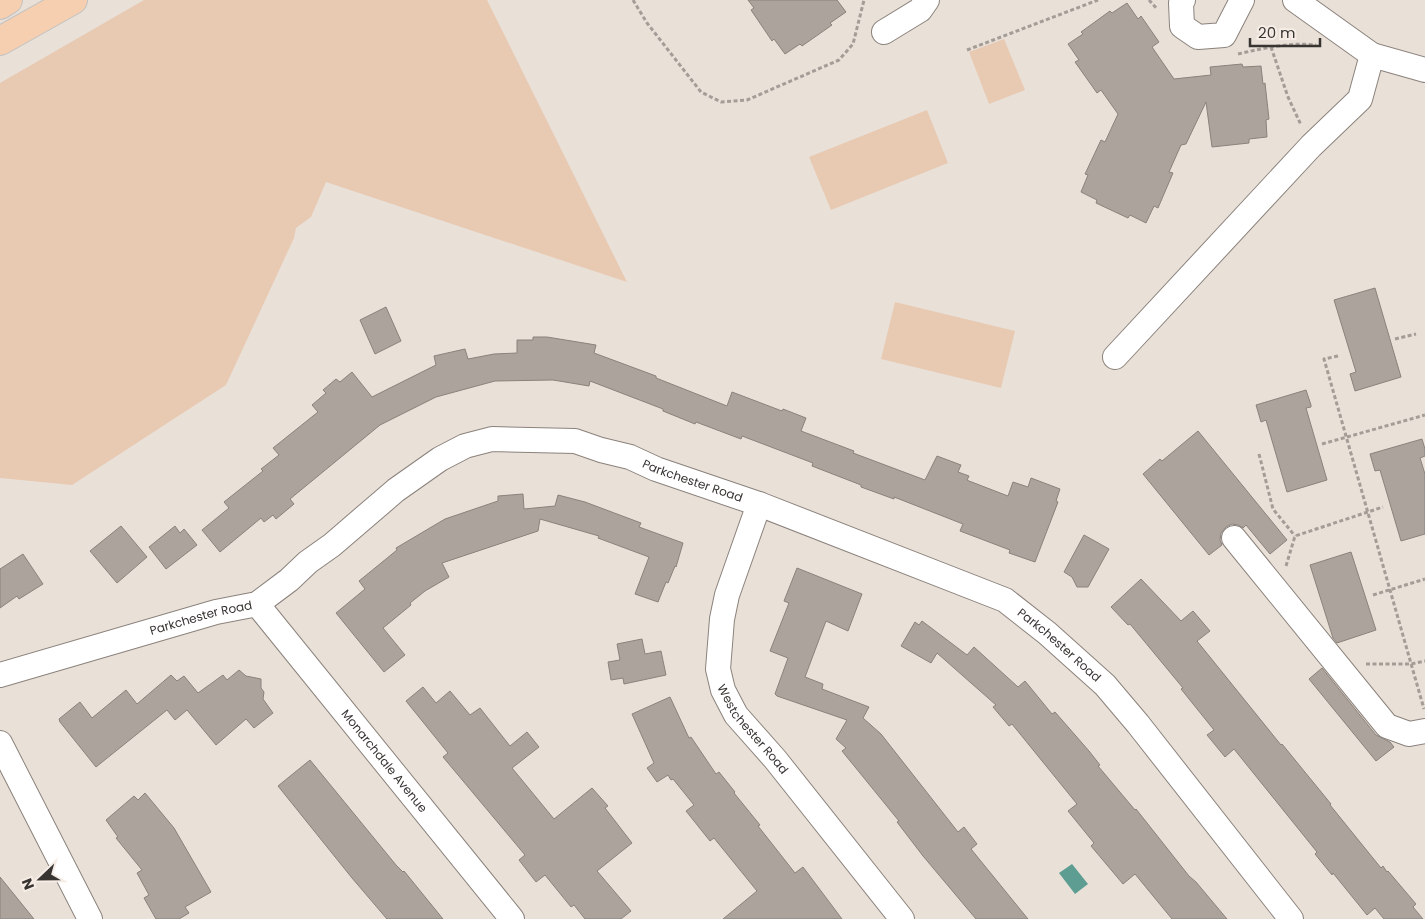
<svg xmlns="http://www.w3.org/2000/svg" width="1425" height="919" font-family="Poppins,sans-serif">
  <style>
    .green { fill: #e8cab3 }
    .water { fill: #5d9d92 }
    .building { fill: #aca39d; stroke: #8b827c }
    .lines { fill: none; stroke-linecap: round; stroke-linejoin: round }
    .minor-casing { stroke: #8b827c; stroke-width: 26 }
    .major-casing { stroke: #c3c2c1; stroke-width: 30 }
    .path { stroke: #a49d97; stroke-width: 3; stroke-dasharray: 4 2.5; stroke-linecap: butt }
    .minor { stroke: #fff; stroke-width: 24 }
    .major { stroke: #f5cfb0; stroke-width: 28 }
    .labels { text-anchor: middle; stroke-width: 4; stroke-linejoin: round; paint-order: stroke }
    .street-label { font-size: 12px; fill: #373431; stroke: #f6ede6 }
  </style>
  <rect width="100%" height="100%" fill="#e9e0d8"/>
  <!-- green -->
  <g class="green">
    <polygon points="144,0 487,0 627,282 326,182 311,217 296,228 294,238 226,385 72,485 0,478 0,83"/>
    <polygon points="1004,39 1025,90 989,104 969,52"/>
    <polygon points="927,110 948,163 831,210 809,157"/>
    <polygon points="895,302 1015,331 1001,388 881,359"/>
  </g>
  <!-- water -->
  <polygon class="water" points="1072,864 1088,884 1075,894 1059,873"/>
  <!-- building -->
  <g class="building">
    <polygon points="748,0 837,0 846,12 830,23 832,25 802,46 800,44 785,54 774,39 772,41 751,10 754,8"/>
    <polygon points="1127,3 1138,19 1141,16 1159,42 1152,47 1174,79 1211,75 1210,67 1242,64 1243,67 1261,66 1263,84 1265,83 1269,119 1266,120 1267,137 1249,139 1249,143 1212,147 1206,102 1186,144 1181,145 1169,172 1173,173 1158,208 1154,206 1146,223 1130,215 1128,218 1096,203 1097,200 1081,192 1088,175 1085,174 1101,140 1105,142 1118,114 1101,90 1097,93 1075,62 1079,60 1068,44 1083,34 1081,32 1110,11 1112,13"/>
    <polygon points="1375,288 1401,377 1355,391 1350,374 1356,372 1334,300"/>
    <polygon points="386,307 401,341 375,354 360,320"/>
    <polygon points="533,337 547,337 596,345 594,353 656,376 656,378 727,406 732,392 782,411 783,409 806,418 801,431 854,451 853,453 925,480 937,456 961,465 958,472 969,476 967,480 969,481 1008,496 1013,482 1028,487 1031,478 1060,489 1056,501 1058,502 1035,562 1009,553 1010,550 960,531 963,524 894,497 894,499 861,487 861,485 812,466 813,463 742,436 741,439 696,422 695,424 663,411 663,409 590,381 589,386 553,380 495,381 436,397 380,425 290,499 294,504 276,519 273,515 264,522 261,518 220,552 202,530 229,508 224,502 263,471 261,469 279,455 273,448 318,412 312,405 326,393 323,390 336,379 340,382 352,372 372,397 436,365 434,356 465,349 468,359 494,354 517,353 517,340 533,340"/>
    <polygon points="1306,390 1311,405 1311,407 1306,408 1327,480 1287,492 1266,420 1261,422 1256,405"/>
    <polygon points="1198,431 1287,540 1270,554 1246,525 1243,528 1238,525 1232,524 1226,527 1221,533 1220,540 1222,545 1209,555 1143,474 1160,459 1162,461"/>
    <polygon points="1422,439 1425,449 1425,456 1420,458 1425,474 1425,534 1401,541 1380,470 1375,471 1370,454"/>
    <polygon points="523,494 524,509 555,506 558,495 585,502 641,523 639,527 683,543 676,567 675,566 668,583 666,582 658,602 635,594 649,557 598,538 599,536 540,519 538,531 442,563 449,577 425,591 410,603 411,605 383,628 405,655 384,672 336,613 365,589 359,581 397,550 396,548 445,519 498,501 498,496"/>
    <polygon points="121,526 147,557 117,583 90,551"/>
    <polygon points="175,526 180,533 184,529 197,545 166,569 149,547"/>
    <polygon points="1084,535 1109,549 1088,587 1077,587 1072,577 1064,572"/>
    <polygon points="1351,552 1376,630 1337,643 1333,638 1310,565"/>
    <polygon points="23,554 43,584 19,599 17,596 0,608 0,569"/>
    <polygon points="797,568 862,594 848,631 826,621 805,677 823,684 822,689 869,707 863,718 881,734 958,832 964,827 977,844 971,849 1028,919 976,919 923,856 897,822 899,821 842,751 846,748 836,739 847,720 777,696 775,694 788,658 770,651 789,603 784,601"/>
    <polygon points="1141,579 1181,621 1193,611 1210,631 1197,641 1281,745 1282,744 1331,804 1330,805 1381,868 1383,866 1387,872 1388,871 1416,904 1413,907 1423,919 1384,919 1375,908 1367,915 1333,873 1332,875 1315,854 1317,852 1234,749 1225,757 1207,735 1214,730 1181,689 1183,688 1130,624 1128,625 1111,607"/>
    <polygon points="922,621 967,655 974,647 1018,687 1025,681 1052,714 1055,712 1089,751 1100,765 1098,766 1135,810 1136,809 1189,876 1196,882 1227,919 1172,919 1135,874 1123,884 1091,846 1094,843 1068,811 1077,804 1012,724 1009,726 993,707 996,705 937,653 931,663 901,646 915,622 919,625"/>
    <polygon points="642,639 645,654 661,651 666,675 624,684 623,678 611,680 608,662 620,660 617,644"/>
    <polygon points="1322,668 1376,735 1390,742 1394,747 1376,761 1309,679"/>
    <polygon points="239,670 246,676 261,679 261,688 264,692 263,699 273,713 254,728 246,719 216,745 187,710 175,720 167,710 96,767 60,722 59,719 80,702 92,718 126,690 137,704 171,675 177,681 184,676 198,693 223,675 227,680"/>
    <polygon points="423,687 436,703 450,691 470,715 480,708 510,746 527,732 539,747 512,768 554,819 592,788 608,806 605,808 632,843 597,871 631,911 621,919 585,919 574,905 571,907 545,875 536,882 519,860 525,855 443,757 448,753 406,701"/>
    <polygon points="670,697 689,738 691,737 716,774 719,772 735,792 734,793 760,825 758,826 795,873 803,867 842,919 723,919 757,891 714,838 710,841 686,811 694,805 673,779 671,780 668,775 657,782 647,768 654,763 632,714"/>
    <polygon points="310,760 396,865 403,872 404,871 443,919 387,919 352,878 278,786"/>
    <polygon points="145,793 174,828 211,892 185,907 189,913 179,919 156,919 144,898 149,895 137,873 142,870 116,838 118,837 106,820 134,796 138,800"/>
    <polygon points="0,877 34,919 0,919"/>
  </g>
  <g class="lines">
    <!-- minor casing -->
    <g class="minor-casing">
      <g id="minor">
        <polyline points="1183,0 1181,3 1182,26 1198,37 1224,35 1242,0"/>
        <polyline points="1295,0 1372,55 1425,70"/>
        <polyline points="884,32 920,10 927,0"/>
        <polyline points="1115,357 1311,146 1360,99 1372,55"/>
        <path id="s1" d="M759 504 727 595 722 619 718 669 723 690 736 715 775 759 902 919"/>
        <polyline points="1234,538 1387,726 1409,734 1425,731"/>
        <path id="s2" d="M257 604 512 919"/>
        <path id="s3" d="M0 675 216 612 257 604 289 580 308 562 332 545 396 490 440 459 465 446 492 439 575 441 601 450 630 457 656 469 759 504 1005 600 1047 633 1105 685 1138 724 1291 919"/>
        <polyline points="0,743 90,919"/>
      </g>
    </g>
    <!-- major casing -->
    <g class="major-casing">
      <g id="major">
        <polyline points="0,5 8,0"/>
        <polyline points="0,41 73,0"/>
      </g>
    </g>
    <!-- path -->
    <g class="path">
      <polyline points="633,0 647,23 701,92 721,102 747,100 839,60 853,44 864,0"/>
      <polyline points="1149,0 1157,9"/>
      <polyline points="1271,47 1288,97 1301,125"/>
      <polyline points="967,50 1098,0"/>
      <path d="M1238 54C1264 48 1290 42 1316 45"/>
      <polyline points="1395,339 1416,334"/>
      <polyline points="1338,356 1324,359 1424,709"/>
      <polyline points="1322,444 1425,415"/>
      <polyline points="1259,454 1273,509 1295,536"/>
      <polyline points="1286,566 1295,536 1383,507"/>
      <polyline points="1373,595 1425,579"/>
      <polyline points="1366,664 1411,664 1425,661"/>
    </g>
    <!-- minor -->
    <use href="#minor" class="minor"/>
    <!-- major -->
    <use href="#major" class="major"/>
  </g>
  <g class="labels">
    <!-- street labels -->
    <g class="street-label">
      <text dy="4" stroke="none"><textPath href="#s3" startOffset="764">Parkchester Road</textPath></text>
      <text dy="4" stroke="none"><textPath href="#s3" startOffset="209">Parkchester Road</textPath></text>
      <text dy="4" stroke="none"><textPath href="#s3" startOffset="1169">Parkchester Road</textPath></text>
      <text dy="4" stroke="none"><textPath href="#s1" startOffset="242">Westchester Road</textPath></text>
      <text dy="4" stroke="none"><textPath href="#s2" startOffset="202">Monarchdale Avenue</textPath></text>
    </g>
  </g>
  <!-- north arrow -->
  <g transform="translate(40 879) rotate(248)" stroke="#f6ede6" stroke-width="4" paint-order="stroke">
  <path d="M0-4L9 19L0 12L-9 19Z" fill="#373431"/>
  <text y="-8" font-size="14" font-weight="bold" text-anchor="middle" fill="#373431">N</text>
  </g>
  <!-- scale -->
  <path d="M1250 38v8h70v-8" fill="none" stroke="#373431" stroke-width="2.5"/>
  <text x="1258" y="38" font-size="15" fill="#373431" stroke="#f6ede6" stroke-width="4" paint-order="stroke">20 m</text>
</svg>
